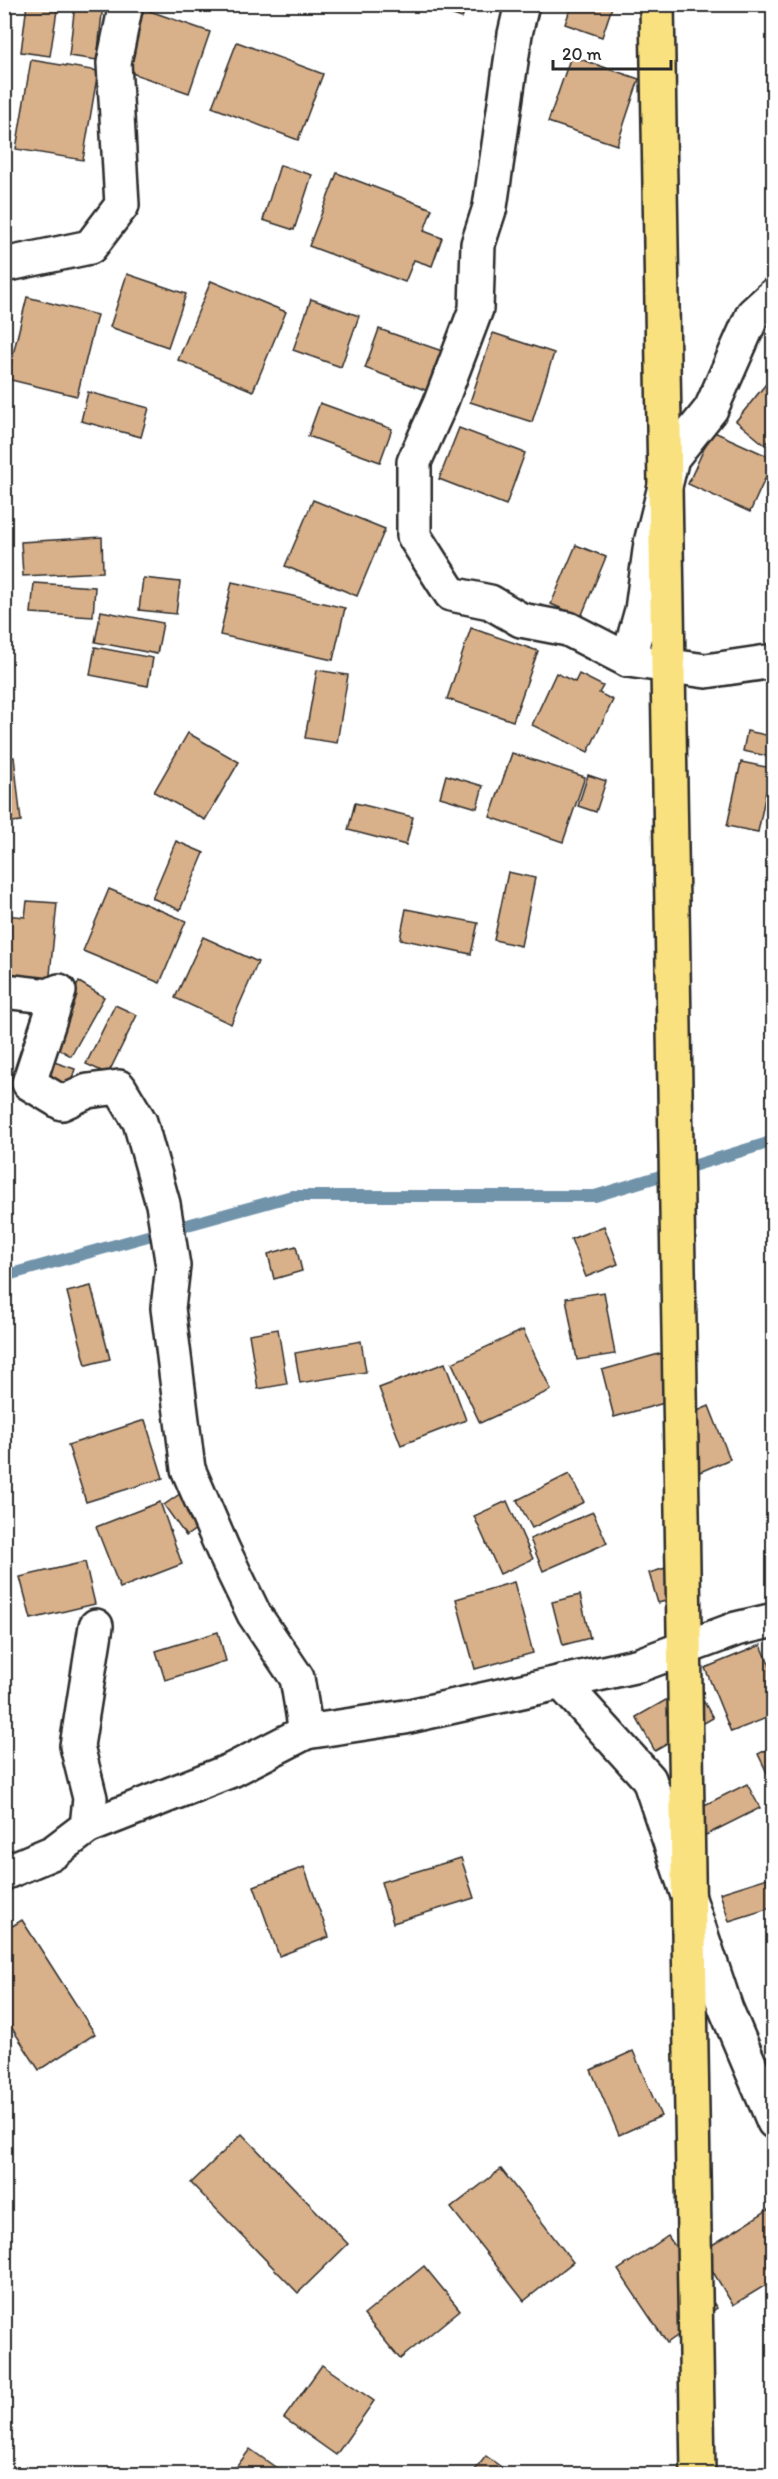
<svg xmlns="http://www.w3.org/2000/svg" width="778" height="2479" font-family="Itim,sans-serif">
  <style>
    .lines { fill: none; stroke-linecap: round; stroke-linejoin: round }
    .stream { stroke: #7193aa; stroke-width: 12 }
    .building { fill: #d8b089; stroke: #2b2b2b; stroke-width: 1.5 }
    .minor-casing { stroke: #2b2b2b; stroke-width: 38 }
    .highway-casing { stroke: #2b2b2b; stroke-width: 38 }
    .minor { stroke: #fff; stroke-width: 33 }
    .highway { stroke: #fae180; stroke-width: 33 }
  </style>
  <rect width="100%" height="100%" fill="#fff"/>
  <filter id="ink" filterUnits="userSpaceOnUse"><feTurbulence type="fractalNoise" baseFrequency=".0167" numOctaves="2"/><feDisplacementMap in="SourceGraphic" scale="12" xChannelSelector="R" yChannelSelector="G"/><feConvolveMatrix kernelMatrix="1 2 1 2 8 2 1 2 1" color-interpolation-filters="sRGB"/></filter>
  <g filter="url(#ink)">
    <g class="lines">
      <!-- stream -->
      <polyline class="stream" points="4,1276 292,1196 595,1196 774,1141"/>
    </g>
    <!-- building -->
    <g class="building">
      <polygon points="27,4 58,4 50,56 21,52"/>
      <polygon points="75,4 103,4 97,60 69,56"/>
      <polygon points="433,4 467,4 462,18 432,8"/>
      <polygon points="572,4 613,4 602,37 565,24"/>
      <polygon points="144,9 210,32 189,93 123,70"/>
      <polygon points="237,42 323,74 298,140 212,107"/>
      <polygon points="571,56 639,79 617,145 548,122"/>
      <polygon points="31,60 98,71 83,160 16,149"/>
      <polygon points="280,165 312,175 294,230 263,220"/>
      <polygon points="337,173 432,209 424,231 442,238 432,266 414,260 405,282 309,246"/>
      <polygon points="127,274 186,294 168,347 110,327"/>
      <polygon points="211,281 286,312 253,391 178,360"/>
      <polygon points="27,297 97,315 77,396 7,379"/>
      <polygon points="311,299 359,316 341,367 293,350"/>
      <polygon points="379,329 442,351 428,391 365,368"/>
      <polygon points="493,333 554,353 532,422 470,402"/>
      <polygon points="774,374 774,435 765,445 736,421"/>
      <polygon points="88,392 149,408 141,437 81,421"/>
      <polygon points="320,403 392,429 380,462 308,436"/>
      <polygon points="459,428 525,453 506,505 439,479"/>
      <polygon points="712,431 774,459 750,512 688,484"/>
      <polygon points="313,500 385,529 357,596 285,566"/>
      <polygon points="102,537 103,572 23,576 21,542"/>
      <polygon points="576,545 606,557 581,617 551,604"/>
      <polygon points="143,578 180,582 176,614 139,610"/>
      <polygon points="232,582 345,608 333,660 220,635"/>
      <polygon points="34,583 95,587 93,617 31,613"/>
      <polygon points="101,611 163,623 157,654 95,642"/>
      <polygon points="471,628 538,651 513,721 447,699"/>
      <polygon points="95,647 153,658 148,686 90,675"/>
      <polygon points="317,670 348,675 337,743 305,738"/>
      <polygon points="556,673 575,682 579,674 603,686 599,693 613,700 588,752 532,725"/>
      <polygon points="747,731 771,736 767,756 743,751"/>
      <polygon points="188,733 239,762 205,820 154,792"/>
      <polygon points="512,753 585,777 563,842 490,817"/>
      <polygon points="14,757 21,821 4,823 4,758"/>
      <polygon points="741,762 771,768 758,832 727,826"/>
      <polygon points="446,775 483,786 477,808 440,797"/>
      <polygon points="588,775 606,781 596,812 578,806"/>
      <polygon points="355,803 413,817 406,845 348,830"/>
      <polygon points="176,841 204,853 180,910 152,898"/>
      <polygon points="508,872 535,878 521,946 494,940"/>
      <polygon points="109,889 186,921 160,983 83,951"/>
      <polygon points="27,901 57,903 49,985 4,981 4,915 25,917"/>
      <polygon points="406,909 478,923 471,954 400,939"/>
      <polygon points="203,937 258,962 231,1024 175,998"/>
      <polygon points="79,982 104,997 71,1056 46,1042"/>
      <polygon points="115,1005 137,1015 108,1074 86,1064"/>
      <polygon points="45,1059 75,1069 68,1092 38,1082"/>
      <polygon points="604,1226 618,1264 586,1277 571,1239"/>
      <polygon points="296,1246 302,1271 274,1279 268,1254"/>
      <polygon points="91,1286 110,1359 86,1365 67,1292"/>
      <polygon points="604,1292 615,1354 577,1360 566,1298"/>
      <polygon points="278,1329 287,1384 258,1389 249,1334"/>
      <polygon points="523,1330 551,1390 480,1423 452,1363"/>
      <polygon points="361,1341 366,1372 300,1383 295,1353"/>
      <polygon points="673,1350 686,1397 614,1417 602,1370"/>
      <polygon points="445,1363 466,1420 401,1445 379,1388"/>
      <polygon points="709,1406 730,1459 700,1472 679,1419"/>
      <polygon points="145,1420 163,1478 86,1502 68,1445"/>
      <polygon points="569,1474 584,1502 532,1528 517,1500"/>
      <polygon points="184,1491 206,1522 186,1536 164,1505"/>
      <polygon points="507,1501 533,1559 500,1574 474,1516"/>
      <polygon points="160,1502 182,1564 120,1588 96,1527"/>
      <polygon points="593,1512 607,1543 543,1571 530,1539"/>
      <polygon points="85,1562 95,1604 31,1619 20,1577"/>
      <polygon points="682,1563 691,1594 658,1603 649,1573"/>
      <polygon points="514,1582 533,1653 475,1669 456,1599"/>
      <polygon points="580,1595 590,1638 563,1645 552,1602"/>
      <polygon points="218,1632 226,1661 165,1680 156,1651"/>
      <polygon points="761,1645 774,1675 774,1715 731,1732 705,1668"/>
      <polygon points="694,1684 713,1718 655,1751 636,1717"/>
      <polygon points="774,1746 774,1787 758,1754"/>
      <polygon points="747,1784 760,1808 694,1841 682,1816"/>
      <polygon points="461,1858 474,1898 393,1923 381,1882"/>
      <polygon points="304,1867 329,1937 279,1956 254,1886"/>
      <polygon points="774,1876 774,1907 729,1921 720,1893"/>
      <polygon points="22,1920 95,2034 39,2070 4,2016 4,1931"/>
      <polygon points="633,2051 661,2116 619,2135 591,2070"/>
      <polygon points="242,2134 348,2244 298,2293 191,2183"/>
      <polygon points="501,2169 573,2262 524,2301 451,2208"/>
      <polygon points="774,2206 774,2280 733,2305 701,2252"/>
      <polygon points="668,2236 717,2308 667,2343 618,2270"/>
      <polygon points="424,2266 460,2310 400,2359 364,2315"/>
      <polygon points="322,2365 374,2401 336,2455 284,2418"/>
      <polygon points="250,2449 285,2474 231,2474"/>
      <polygon points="486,2456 511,2474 472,2474"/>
    </g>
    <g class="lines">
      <!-- minor casing -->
      <g class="minor-casing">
        <g id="minor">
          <polyline points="522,4 515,34 490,207 478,244 476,309 440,404 414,462 414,536 451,594 490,602 521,620 568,629 628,660"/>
          <polyline points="4,265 90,247 122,205 114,63 126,4"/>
          <polyline points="774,295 753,314 711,409 672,458 651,543 642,610 628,660 706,671 774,661"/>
          <polyline points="4,991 48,996 59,991 29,1083 62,1103 88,1091 119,1087 140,1122 163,1204 173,1266 168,1308 188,1469 223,1550 254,1614 297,1678 306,1732 232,1770 87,1827"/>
          <polyline points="561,1682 649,1779 726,2009 774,2122"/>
          <polyline points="306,1732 405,1717 639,1665 736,1629 774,1620"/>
          <polyline points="4,1873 54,1852 87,1827 90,1798 77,1746 96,1626"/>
        </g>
      </g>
      <!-- highway casing -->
      <g class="highway-casing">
        <polyline id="highway" points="657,4 698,2474"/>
      </g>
      <!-- minor -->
      <use href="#minor" class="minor"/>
      <!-- highway -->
      <use href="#highway" class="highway"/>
    </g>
  </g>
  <!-- margin -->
  <rect width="778" height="2479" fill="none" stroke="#fff" stroke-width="24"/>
  <rect x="12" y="12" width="754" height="2455" fill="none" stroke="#2b2b2b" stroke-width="2" filter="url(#ink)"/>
  <!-- scale -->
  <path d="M553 60v9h118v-9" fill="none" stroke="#2b2b2b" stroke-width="3"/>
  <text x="562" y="60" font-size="18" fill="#2b2b2b" stroke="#ffffff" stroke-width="4.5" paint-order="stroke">20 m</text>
</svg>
